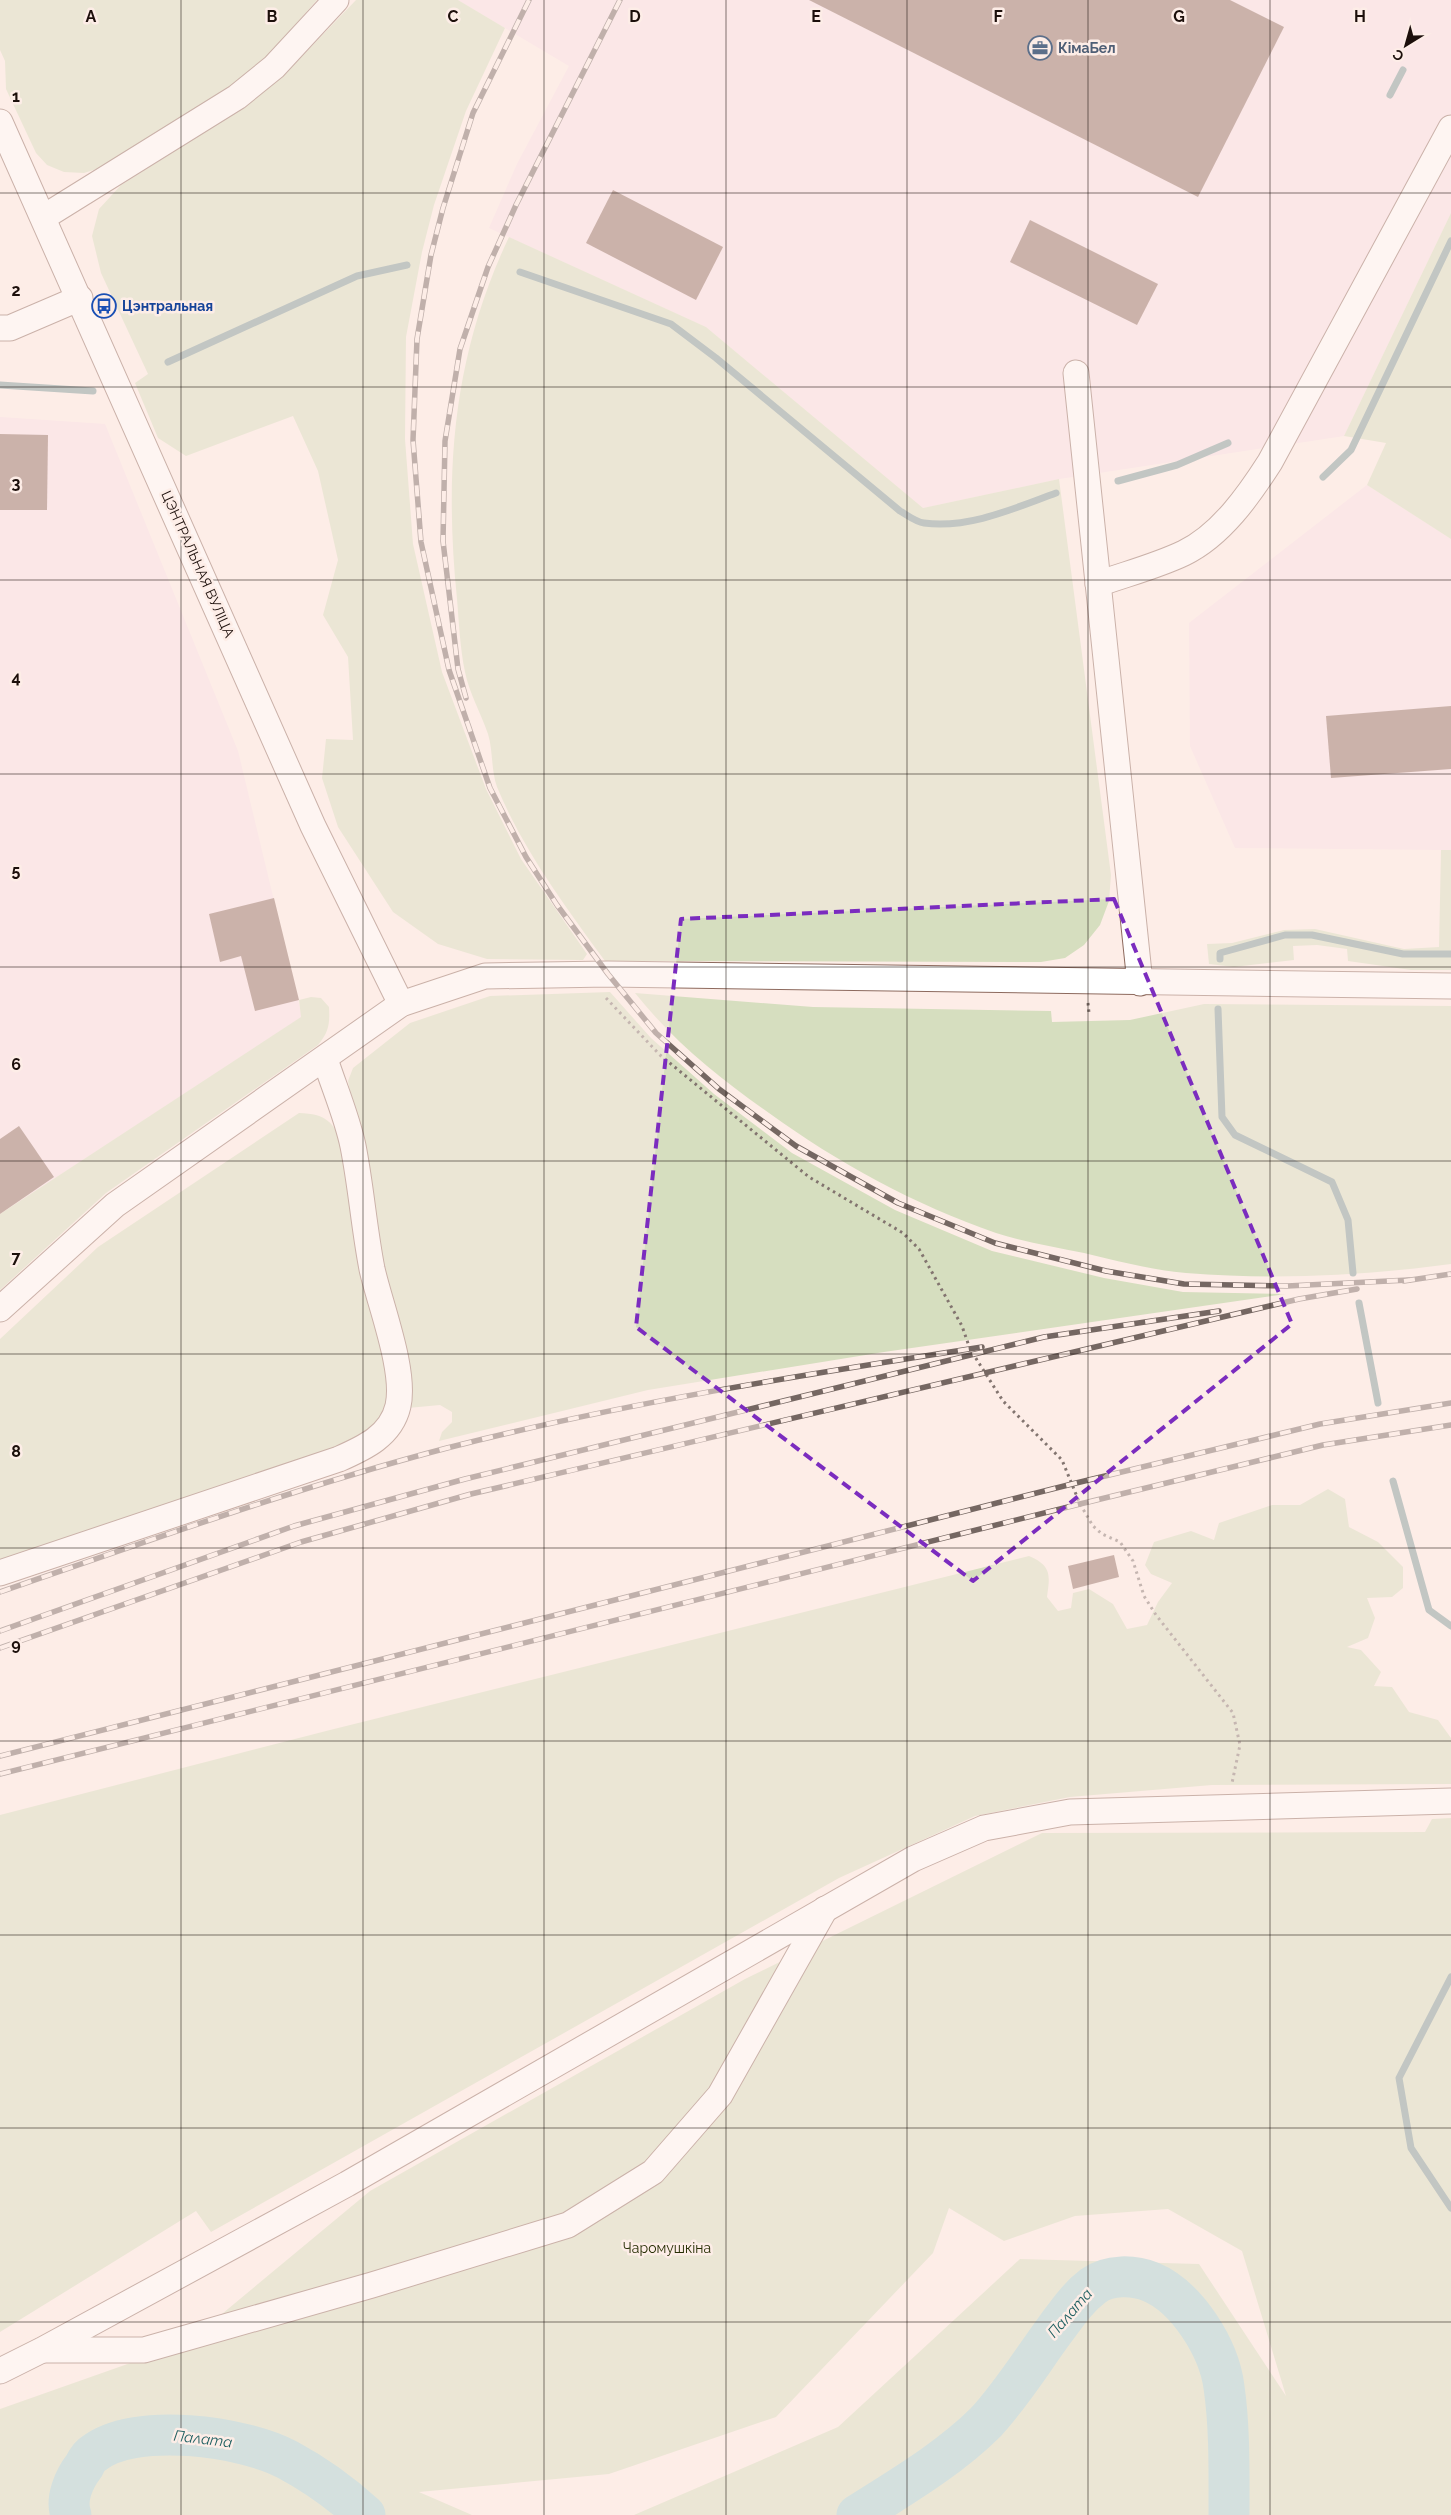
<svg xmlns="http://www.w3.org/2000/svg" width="1451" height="2515" font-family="Raleway,sans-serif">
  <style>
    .industrial { fill: #f8dfe7 }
    .green { fill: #d6debf }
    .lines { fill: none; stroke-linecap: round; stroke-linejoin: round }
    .stream { stroke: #7a9797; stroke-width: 7 }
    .river { stroke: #a2d1d3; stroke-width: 41 }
    .building { fill: #8f6c60 }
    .minor-casing { stroke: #8d6a5e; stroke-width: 27 }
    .path { stroke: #82746f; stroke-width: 3; stroke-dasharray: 2.5 4; stroke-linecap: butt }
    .minor { stroke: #fff; stroke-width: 25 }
    .rail-casing { stroke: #756762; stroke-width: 5.5 }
    .rail { stroke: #fdede7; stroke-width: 4; stroke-dasharray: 11; stroke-linecap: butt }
    .marked { fill: none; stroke: #7b2cbf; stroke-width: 4; stroke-dasharray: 10 6; stroke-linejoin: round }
    .grid { fill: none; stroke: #1c0f0b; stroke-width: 1; stroke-opacity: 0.55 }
    .labels { text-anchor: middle; stroke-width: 5; stroke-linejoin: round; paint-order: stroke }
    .service-label { font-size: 14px; font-weight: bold; fill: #4e5e75; stroke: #fdede7; text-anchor: start }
    .transit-label { font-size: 14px; font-weight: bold; fill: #164399; stroke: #fdede7; text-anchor: start }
    .street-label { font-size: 14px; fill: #1c0f0b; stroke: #fdede7 }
    .park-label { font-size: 14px; fill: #262e03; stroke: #fdede7 }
    .water-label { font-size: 15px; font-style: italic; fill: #1e5f61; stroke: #fdede7 }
    .grid-label { font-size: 16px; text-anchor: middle; font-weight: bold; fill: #1c0f0b; stroke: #fdede7; stroke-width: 5; stroke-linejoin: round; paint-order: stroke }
  </style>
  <rect width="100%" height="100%" fill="#fdede7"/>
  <!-- industrial -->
  <g class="industrial">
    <polygon points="458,0 1451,0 1451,213 1344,436 1059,479 923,508 706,327 489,228 517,164 569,66"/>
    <polygon points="0,417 105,424 238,751 302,1017 0,1214"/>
    <polygon points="1367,485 1451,539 1451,850 1235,848 1190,746 1189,623"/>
  </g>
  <!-- green -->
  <g class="green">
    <polygon points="0,0 317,0 265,59 230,88 103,167 84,173 64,172 47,165 36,153 6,89 5,61 0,50"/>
    <polygon points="356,0 458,0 505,28 466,111 434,205 422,252 406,337 405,439 413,544 442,672 486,789 521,859 587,954 583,960 487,959 438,944 393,912 338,827 322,778 326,739 353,740 348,657 323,615 338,560 318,471 293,416 186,456 158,438 135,383 148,374 101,273 92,236 99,209 121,185 248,105 284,75"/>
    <polygon points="1451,213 1451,539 1367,485 1386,443 1344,436"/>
    <path d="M509 237 706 327 923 508 1059 479 1111 875 1109 901 1100 925 1084 945 1065 958 1041 962 605 961C565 906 523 850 497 787 491 770 493 750 488 734 481 713 469 693 465 672 460 648 459 623 457 599 444 471 453 355 509 237Z"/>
    <polygon points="1441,850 1451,850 1451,970 1411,970 1348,961 1347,949 1317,945 1293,946 1294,960 1234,967 1209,964 1207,944 1232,943 1284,930 1315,929 1404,949 1439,947"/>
    <polygon points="610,992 651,1038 714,1094 792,1153 895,1210 992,1251 1104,1278 1183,1292 1286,1294 884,1352 648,1390 439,1441 442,1432 452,1422 452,1412 440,1405 408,1408 348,1081 353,1068 410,1023 490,996"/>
    <path d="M635 993 813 1007 1051 1011 1052 1022 1130 1020 1204 1004 1451 1006V1264C1363 1276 1274 1280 1186 1273 1152 1270 1117 1261 1084 1253 1055 1247 1024 1242 996 1233 915 1205 838 1163 769 1113 718 1077 675 1043 635 993Z"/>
    <path d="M311 997 321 998 329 1007C330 1023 329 1032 318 1045L106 1193 0 1290V1214L301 1017 299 1000Z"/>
    <path d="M299 1113C327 1114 331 1121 345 1145L393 1392 374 1435 0 1565V1339L98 1247Z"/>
    <path d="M1328 1489 1345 1499 1349 1527 1378 1542 1403 1567V1588L1392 1597 1367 1598 1375 1618 1368 1638 1347 1647 1361 1650 1381 1672 1374 1686 1392 1687 1409 1712 1438 1720 1451 1738V1784L1212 1785 1070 1797 975 1816 839 1878 211 2232 196 2211 0 2332V1815L330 1730 1029 1556C1052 1566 1050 1575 1047 1597L1058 1611 1071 1608 1073 1593 1089 1589 1113 1604 1127 1629 1147 1625 1158 1602 1172 1583 1151 1574 1145 1565 1154 1542 1191 1531 1214 1540 1219 1523 1272 1505H1300Z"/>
    <polygon points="1451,1818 1451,2515 634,2515 838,2427 1020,2259 1199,2264 1286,2396 1242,2251 1168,2209 1075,2216 1004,2241 949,2208 933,2253 776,2417 609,2474 419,2492 472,2515 0,2515 0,2409 187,2343 370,2191 745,1979 1042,1833 1425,1832 1432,1819"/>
  </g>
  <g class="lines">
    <!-- stream -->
    <g class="stream">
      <polyline points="1390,95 1403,70"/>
      <path d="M520 272 671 324 716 358 900 511C907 515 916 522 924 523 969 529 1015 508 1056 493"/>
      <polyline points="168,362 357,276 407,265"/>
      <polyline points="0,385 93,391"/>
      <polyline points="1323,477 1351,450 1451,241"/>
      <polyline points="1118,481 1177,465 1228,443"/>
      <polyline points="1220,959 1220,953 1285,935 1312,935 1403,954 1451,954"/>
      <polyline points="1218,1009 1222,1117 1235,1135 1332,1182 1348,1220 1353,1273"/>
      <polyline points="1359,1303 1378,1403"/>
      <polyline points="1393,1481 1429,1610 1451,1626"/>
      <polyline points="1451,1977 1399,2078 1411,2148 1451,2208"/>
    </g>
    <!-- river -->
    <g class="river">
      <path d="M71 2515C65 2499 74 2479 84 2466 86 2462 89 2456 93 2454 134 2421 244 2436 288 2460 316 2475 342 2494 365 2515"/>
      <path d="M857 2515C901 2487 949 2459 986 2422 1011 2395 1032 2361 1054 2331 1066 2315 1077 2298 1093 2286 1109 2274 1134 2275 1151 2282 1187 2297 1219 2348 1224 2387 1230 2429 1229 2472 1229 2515"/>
    </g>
  </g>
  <!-- building -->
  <g class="building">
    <polygon points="809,0 1230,0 1284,27 1198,197"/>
    <polygon points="613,190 723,247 696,300 586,243"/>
    <polygon points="1030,220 1158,284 1137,325 1010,262"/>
    <polygon points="0,434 48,435 47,510 0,510"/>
    <polygon points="1451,706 1451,769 1331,778 1326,716"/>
    <polygon points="274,898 299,1000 255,1011 241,956 220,962 209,914"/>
    <polygon points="19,1126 54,1177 0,1214 0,1139"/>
    <polygon points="1114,1555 1119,1577 1073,1589 1068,1566"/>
  </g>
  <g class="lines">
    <!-- minor casing -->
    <g class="minor-casing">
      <g id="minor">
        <polyline points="0,122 313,826 401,1004"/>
        <polyline points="44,217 237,97 274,67 336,0"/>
        <polyline points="0,328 10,328 80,298"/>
        <polyline points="1076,373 1140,983"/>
        <path d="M1098 584C1126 574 1157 566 1184 553 1221 535 1249 495 1270 462L1451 128"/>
        <polyline points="0,1309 115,1205 401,1004 485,976 608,974 1451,986"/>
        <path d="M0 1573 339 1459C364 1448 391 1436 398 1406 406 1371 380 1305 372 1269 364 1228 361 1186 353 1146 347 1117 334 1087 325 1059"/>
        <polyline points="45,2350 144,2350 372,2285 568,2225 653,2172 720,2095 825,1909"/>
        <polyline points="0,2371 42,2350 347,2184 913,1859 984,1828 1070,1812 1451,1801"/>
      </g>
    </g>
    <!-- path -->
    <g class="path">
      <polyline points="606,998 660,1055 809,1177 903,1233 919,1249 962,1326 970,1349 1003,1401 1062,1460 1080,1504 1093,1526 1102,1534 1120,1542 1133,1561 1144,1596 1156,1615 1233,1713 1240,1745 1232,1783"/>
      <polyline points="1088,1003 1089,1013"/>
    </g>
    <!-- minor -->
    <use href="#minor" class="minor"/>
    <!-- rail casing -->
    <g class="rail-casing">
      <g id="rail">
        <polyline points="529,0 473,113 443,208 431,255 417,339 413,440 421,542 449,670 490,788 526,857 557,905 608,974 656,1033 719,1089 796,1146 898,1203 995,1243 1106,1271 1184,1284 1287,1286 1409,1280"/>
        <polyline points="466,698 458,669 443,541 445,441 460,349 488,267 516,205 620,0"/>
        <polyline points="1404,1281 1451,1274"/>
        <path d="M0 1592C148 1541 295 1488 447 1448 623 1403 802 1375 982 1347"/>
        <polyline points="0,1631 294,1526 465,1479 1044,1337 1219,1311"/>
        <polyline points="0,1648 301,1542 471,1494 1299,1299 1357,1289"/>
        <polyline points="0,1756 1072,1484 1320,1424 1451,1403"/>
        <polyline points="0,1774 1080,1504 1323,1445 1451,1425"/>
      </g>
    </g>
    <!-- rail -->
    <use href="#rail" class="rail"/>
  </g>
  <!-- marked area -->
  <path d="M0 0H1451V2515H0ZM1114 899 1292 1324 973 1581 636 1327 681 919Z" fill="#fdede7" fill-opacity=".55" fill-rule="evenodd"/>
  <path class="marked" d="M1114 899 1292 1324 973 1581 636 1327 681 919Z"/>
  <!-- grid -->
  <path class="grid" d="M181 0V2515M363 0V2515M544 0V2515M726 0V2515M907 0V2515M1088 0V2515M1270 0V2515M0 193H1451M0 387H1451M0 580H1451M0 774H1451M0 967H1451M0 1161H1451M0 1354H1451M0 1548H1451M0 1741H1451M0 1935H1451M0 2128H1451M0 2322H1451"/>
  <!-- icons -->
  <defs>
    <g id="office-ring" transform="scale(1.25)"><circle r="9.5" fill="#fdede7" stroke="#5c6f8a" stroke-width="1.5"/><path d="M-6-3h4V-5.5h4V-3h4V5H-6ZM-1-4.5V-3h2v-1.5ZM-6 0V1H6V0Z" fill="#5c6f8a"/></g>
    <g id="bus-ring" transform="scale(1.25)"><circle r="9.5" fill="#fdede7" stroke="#1a4fb4" stroke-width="1.5"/><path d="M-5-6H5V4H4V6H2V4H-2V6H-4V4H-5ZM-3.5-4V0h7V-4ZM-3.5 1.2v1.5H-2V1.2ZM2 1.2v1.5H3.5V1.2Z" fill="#1a4fb4"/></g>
  </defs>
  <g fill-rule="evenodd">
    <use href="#office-ring" x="1040" y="48"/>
    <use href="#bus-ring" x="104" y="306"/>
  </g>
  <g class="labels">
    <!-- service labels -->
    <g class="service-label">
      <text x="1058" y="53">КімаБел</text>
    </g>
    <!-- transit labels -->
    <g class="transit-label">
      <text x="122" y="311">Цэнтральная</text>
    </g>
    <!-- street labels -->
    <g class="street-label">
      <text transform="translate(198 564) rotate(66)" y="5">ЦЭНТРАЛЬНАЯ ВУЛІЦА</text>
    </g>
    <!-- park labels -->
    <g class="park-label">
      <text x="667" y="2253">Чаромушкіна</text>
    </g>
    <!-- water labels -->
    <g class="water-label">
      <text transform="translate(1070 2313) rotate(-49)" y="5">Палата</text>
      <text transform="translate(203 2439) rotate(7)" y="5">Палата</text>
    </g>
  </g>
  <g class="grid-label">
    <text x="91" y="22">A</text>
    <text x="272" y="22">B</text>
    <text x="453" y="22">C</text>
    <text x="635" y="22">D</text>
    <text x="816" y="22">E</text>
    <text x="998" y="22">F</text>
    <text x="1179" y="22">G</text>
    <text x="1360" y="22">H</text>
    <text x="16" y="102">1</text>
    <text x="16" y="296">2</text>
    <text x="16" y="489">3</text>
    <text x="16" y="683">4</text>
    <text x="16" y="876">5</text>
    <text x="16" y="1070">6</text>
    <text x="16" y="1263">7</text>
    <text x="16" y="1457">8</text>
    <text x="16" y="1650">9</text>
  </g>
  <!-- north arrow -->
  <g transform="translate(1406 45) rotate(217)" stroke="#fdede7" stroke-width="4" paint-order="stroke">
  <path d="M0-4L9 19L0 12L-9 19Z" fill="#1c0f0b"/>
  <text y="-8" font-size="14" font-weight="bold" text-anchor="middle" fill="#1c0f0b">С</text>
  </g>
</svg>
